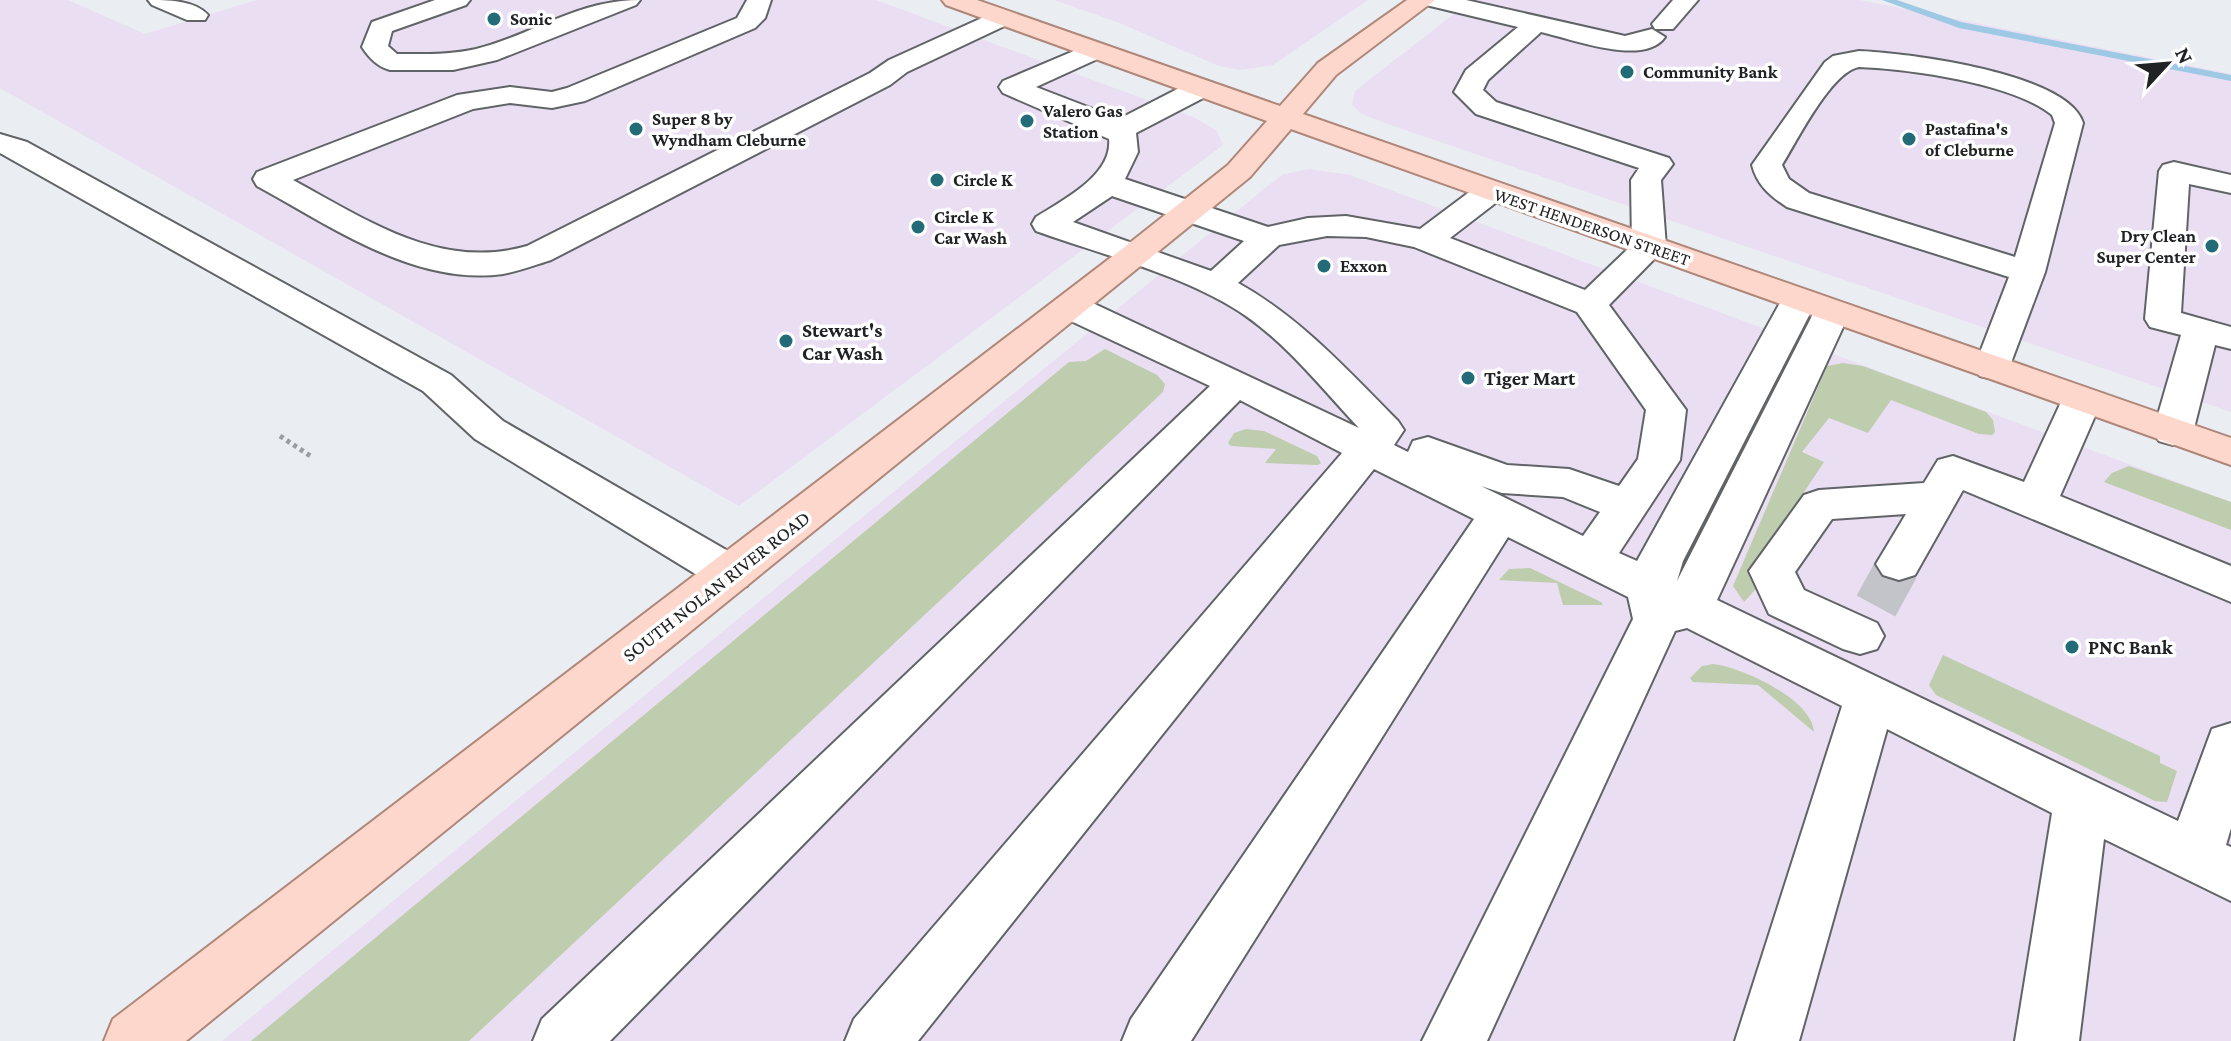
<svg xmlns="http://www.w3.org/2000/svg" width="2231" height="1041" font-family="'Crimson Pro',serif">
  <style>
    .commercial { fill: #eadef2 }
    .green { fill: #becdae }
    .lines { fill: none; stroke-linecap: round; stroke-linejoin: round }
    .stream { fill: #9dc9e4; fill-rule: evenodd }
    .minor-tunnel { stroke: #c2c4c9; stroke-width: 44; stroke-dasharray: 44 22; stroke-linecap: butt }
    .minor-casing { stroke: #616467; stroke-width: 4 }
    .major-casing { stroke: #af877a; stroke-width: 4 }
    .path { stroke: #9b9da1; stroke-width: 5; stroke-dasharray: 4 4; stroke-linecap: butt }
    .minor { fill: #fff; fill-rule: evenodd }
    .major { fill: #fdd7cb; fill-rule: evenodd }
    .poi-dot { fill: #236c77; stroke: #fff; stroke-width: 3 }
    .labels { text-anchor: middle; stroke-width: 7; stroke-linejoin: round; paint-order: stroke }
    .far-poi-label { font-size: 18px; font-weight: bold; fill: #212224; stroke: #fff; text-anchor: start }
    .far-street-label { font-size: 18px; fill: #212224; stroke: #fff }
    .poi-label { font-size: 20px; font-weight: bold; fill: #212224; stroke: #fff; text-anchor: start }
    .street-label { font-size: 20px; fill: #212224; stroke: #fff }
  </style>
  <rect width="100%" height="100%" fill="#eaedf2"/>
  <!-- commercial -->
  <g class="commercial">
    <polygon points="0,0 68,0 145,34 257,0 876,0 1193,117 1216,130 1223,145 739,506 0,88"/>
    <polygon points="1054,0 1368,0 1273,65 1240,70 1219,66 1117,22"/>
    <polygon points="1472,0 1860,0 2231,74 2231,412 1385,123 1362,114 1352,105 1355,91"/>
    <polygon points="1309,169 1350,175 2231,502 2231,1041 222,1041 1270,184 1284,174"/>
  </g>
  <!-- green -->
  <g class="green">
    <polygon points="1105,349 1157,375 1165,384 1163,392 469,1041 251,1041 1069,362 1086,361"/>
    <polygon points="1843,363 1863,366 1986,412 1993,420 1995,432 1992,435 1979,434 1891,400 1868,433 1829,418 1802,452 1824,462 1753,569 1755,590 1744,602 1733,586 1827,366"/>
    <polygon points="1246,429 1264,431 1317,456 1321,463 1318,465 1265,463 1276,449 1231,446 1228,443 1234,433"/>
    <polygon points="2129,466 2231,502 2231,530 2104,482 2112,473"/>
    <polygon points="1530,568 1601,602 1603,605 1563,605 1557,583 1499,580 1509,569"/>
    <polygon points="1943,655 2160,756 2160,763 2177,771 2167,802 2155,801 1936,695 1929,685"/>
    <path d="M1713 664C1741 667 1812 699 1814 732L1758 685 1693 682 1690 678 1702 666Z"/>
  </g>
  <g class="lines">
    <!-- stream -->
    <polygon class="stream" points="1882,0 1897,0 1961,22 2231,75 2231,81 1959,28"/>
    <!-- minor-tunnel -->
    <polyline class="minor-tunnel" points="1876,606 1899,564"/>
    <!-- minor casing -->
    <g class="minor-casing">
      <g id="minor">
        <path d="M148 0C168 0 194 0 208 15L205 20H187L152 5Z"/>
        <path d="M435 0H470L466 5 392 31 388 46 397 54C424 54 450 55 476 49 535 34 577 0 640 0L636 5 497 60 453 70H390C378 67 369 58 362 47L372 22Z"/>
        <path d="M747 0H771L765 18 755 28 585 101 552 108 510 103 473 109 293 180C367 220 440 271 527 246L870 73 889 60 995 12 1004 10 1016 17 1013 22 907 72 890 85 551 260C535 265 519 271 503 274 414 286 331 226 257 186L253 179 257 172 457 95 510 87 552 92 567 88 737 18Z"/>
        <path d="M1422 0H1466L1625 36 1652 29 1665 37C1644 67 1572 39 1541 32L1488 80 1483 90 1496 102 1669 158 1673 164 1661 180 1666 247 1609 305 1686 410 1680 460 1619 553 1637 561 1786 292 1799 289 1812 292 1817 300 1683 561 1677 581 1814 312 1819 304 1832 301 1845 304 1850 312 1717 600 2178 821 2212 729 2231 723V828L2226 845 2231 847V901L2104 839 2079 1041H2015L2052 813 1887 729 1799 1041H1735L1842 706 1687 628 1675 631 1487 1041H1422L1633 619 1628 597 1508 537 1191 1041H1122L1131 1019 1474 519 1374 469 918 1041H845L854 1019 1342 453 1240 400 610 1041H533L542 1019 1210 386 1058 315 1053 307 1058 299 1071 296 1084 299 1359 428C1323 390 1289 346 1246 316 1188 276 1103 255 1036 231L1032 224 1036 217C1063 200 1113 175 1109 139L1003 93 999 87 1003 81 1095 42 1108 50 1104 56 1036 87 1119 119 1191 82H1211L1215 88 1211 94 1136 133 1138 152 1125 179 1268 227 1308 218 1346 216 1420 229 1480 184H1502L1507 191 1502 198 1450 238 1585 290 1632 245 1631 180 1639 168 1476 114 1454 92 1466 70 1518 27 1426 5ZM1112 196 1244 241 1211 271 1073 222ZM1327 236 1366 237 1414 247 1577 312 1646 410 1638 459 1619 486 1569 469 1507 465 1428 437 1413 441 1408 452 1394 445 1404 430 1398 421C1348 371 1301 318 1238 283L1279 245ZM1481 486 1502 493 1563 497 1600 512 1583 536Z"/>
        <polygon points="1673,0 1698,0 1673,29 1655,29 1652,24"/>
        <path d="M1859 51C1907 53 2068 73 2083 123L2045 272 2006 376 1993 379 1980 376 1974 368 2009 277 1787 207C1770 196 1757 185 1752 165L1825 62 1833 56ZM1859 67C1909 69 2013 83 2052 115L2055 123 2015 257 1809 193 1789 179 1782 165C1797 141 1831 72 1859 67Z"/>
        <polygon points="0,134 27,142 451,375 503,421 747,562 754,574 747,586 731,590 715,586 475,439 423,391 0,153"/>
        <polygon points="2174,162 2231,175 2231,193 2189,184 2181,313 2231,327 2231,349 2215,345 2193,432 2187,441 2173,445 2159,441 2153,432 2181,335 2150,327 2145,319 2159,171 2163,165"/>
        <polygon points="2082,388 2096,392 2102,400 2060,496 2231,566 2231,602 1963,490 1915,575 1899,580 1883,575 1876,564 1906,514 1832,519 1795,572 1804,590 1877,623 1884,636 1877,649 1860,654 1843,649 1769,614 1749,571 1804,495 1819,490 1924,483 1938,460 1953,456 2024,482 2062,400 2068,392"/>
      </g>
    </g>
    <!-- major casing -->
    <g class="major-casing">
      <polygon id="major" points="942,0 977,0 1280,106 1318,63 1407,0 1435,0 1336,75 1303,114 2231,438 2231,465 1291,129 1250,177 186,1041 104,1041 113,1019 1122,249 1228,165 1267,121 946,5"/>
    </g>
    <!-- path -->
    <polyline class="path" points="280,436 312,457"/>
    <!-- minor -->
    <use href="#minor" class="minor"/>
    <!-- major -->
    <use href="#major" class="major"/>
  </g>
  <!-- markers -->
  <g class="poi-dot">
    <circle cx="494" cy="19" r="8"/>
    <circle cx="1627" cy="72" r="8"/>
    <circle cx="1027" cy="121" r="8"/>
    <circle cx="636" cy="129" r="8"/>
    <circle cx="1909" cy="139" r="8"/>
    <circle cx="937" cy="180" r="8"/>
    <circle cx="918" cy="227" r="8"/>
    <circle cx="2212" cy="246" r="8"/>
    <circle cx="1324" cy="266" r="8"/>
    <circle cx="786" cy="341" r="8"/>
    <circle cx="1468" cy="378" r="8"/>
    <circle cx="2072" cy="647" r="8"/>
  </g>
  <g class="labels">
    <!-- far-poi labels -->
    <g class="far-poi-label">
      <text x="510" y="25">Sonic</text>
      <text x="1643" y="78">Community Bank</text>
      <text x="1043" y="117">Valero Gas<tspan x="1043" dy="21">Station</tspan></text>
      <text x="652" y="125">Super 8 by<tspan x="652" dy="21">Wyndham Cleburne</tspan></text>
      <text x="1925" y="135">Pastafina's<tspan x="1925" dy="21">of Cleburne</tspan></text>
      <text x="953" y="186">Circle K</text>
      <text x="934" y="223">Circle K<tspan x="934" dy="21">Car Wash</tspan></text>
      <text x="2196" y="242" text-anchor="end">Dry Clean<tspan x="2196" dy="21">Super Center</tspan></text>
      <text x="1340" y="272">Exxon</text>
    </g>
    <!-- far-street labels -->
    <g class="far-street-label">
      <text transform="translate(1592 227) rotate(19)" y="6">WEST HENDERSON STREET</text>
    </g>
    <!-- poi labels -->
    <g class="poi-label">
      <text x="802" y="337">Stewart's<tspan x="802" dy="23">Car Wash</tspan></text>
      <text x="1484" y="385">Tiger Mart</text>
      <text x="2088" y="654">PNC Bank</text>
    </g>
    <!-- street labels -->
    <g class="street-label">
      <text transform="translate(716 586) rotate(-38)" y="7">SOUTH NOLAN RIVER ROAD</text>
    </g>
  </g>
  <!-- north arrow -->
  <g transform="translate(2167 64) rotate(64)" stroke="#ffffff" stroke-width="6" paint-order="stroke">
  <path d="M0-6L14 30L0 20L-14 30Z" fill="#212224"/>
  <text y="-12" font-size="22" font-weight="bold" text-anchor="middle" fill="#212224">N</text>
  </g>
</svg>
